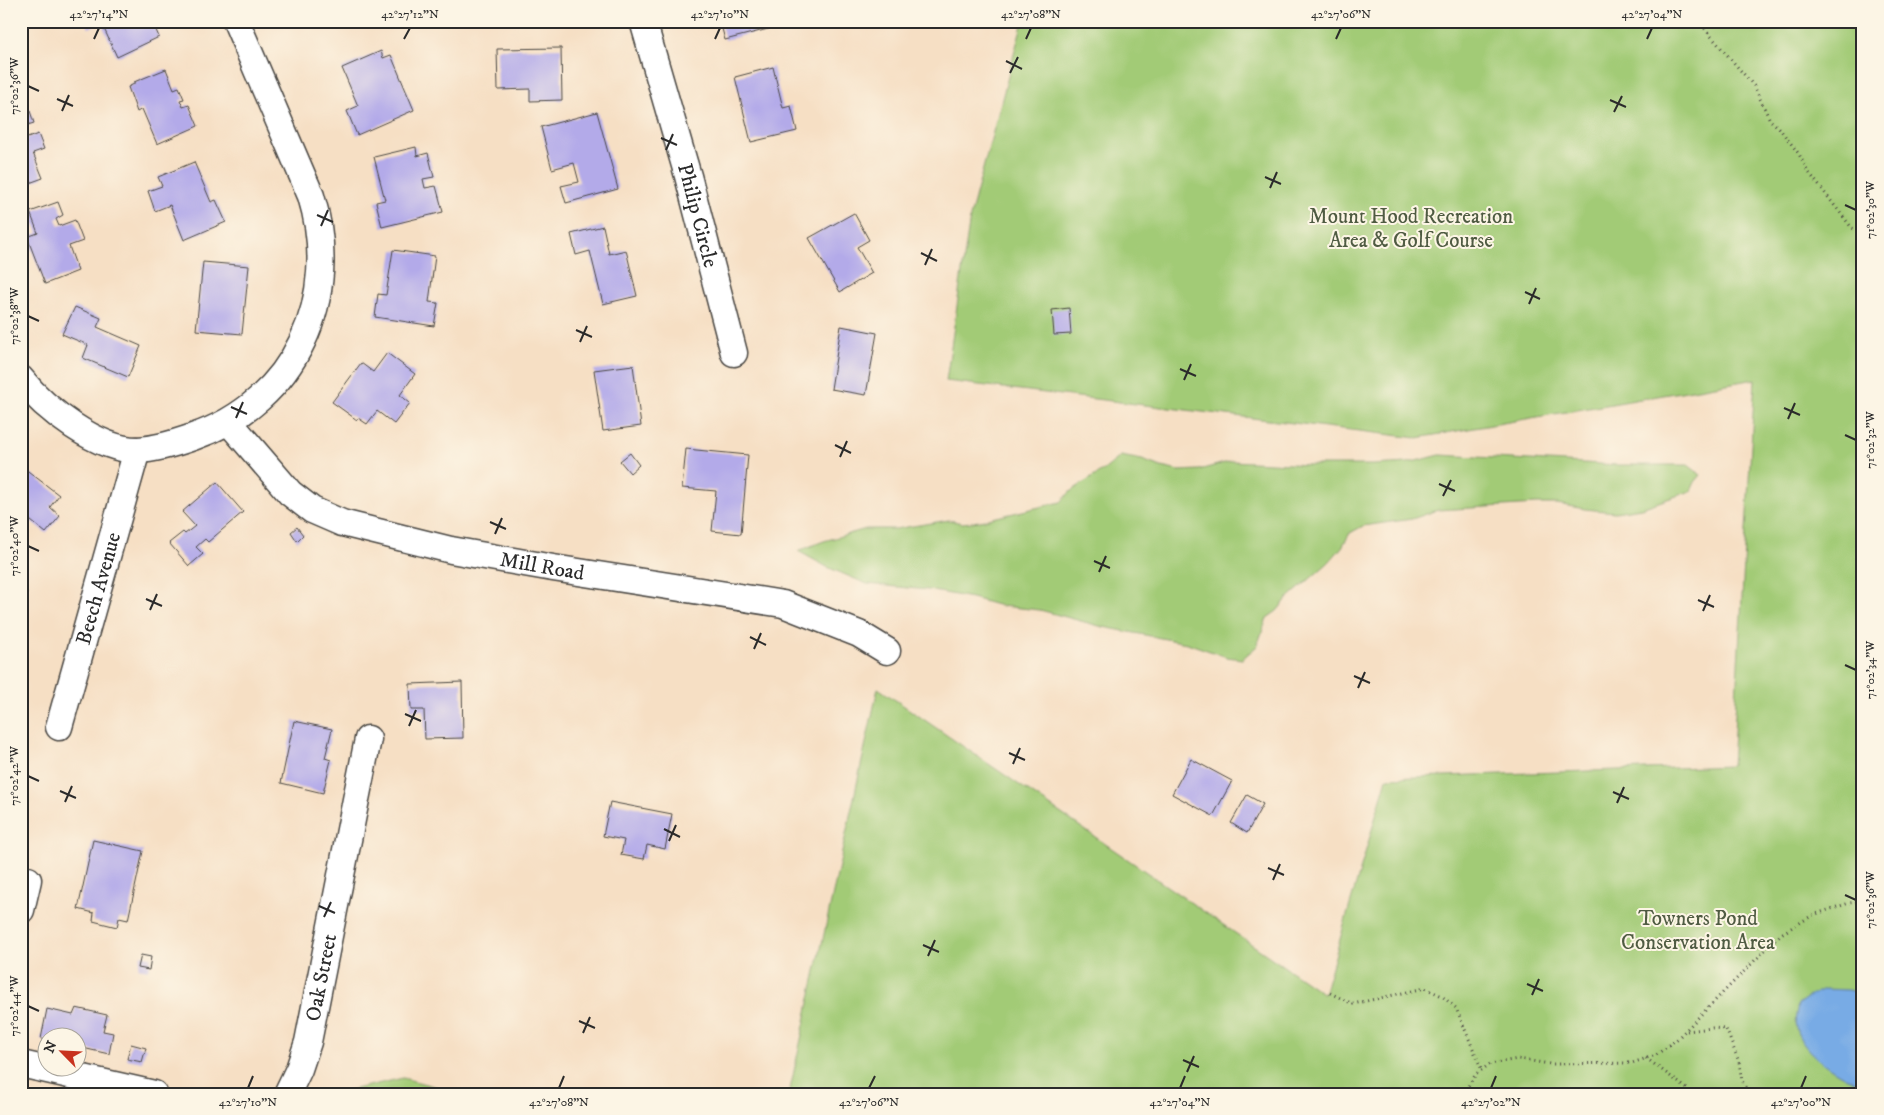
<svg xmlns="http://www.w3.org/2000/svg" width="1884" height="1115" font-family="'IM FELL DW Pica',serif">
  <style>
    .green { fill: #a2cb76; stroke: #667b50 }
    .water { fill: #78abe5; stroke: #526b88 }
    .building { fill: #b3aae9 }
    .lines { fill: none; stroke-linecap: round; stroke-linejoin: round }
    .minor-casing { stroke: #494642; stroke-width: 29 }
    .path { stroke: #494642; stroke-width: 3; stroke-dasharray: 1 4; stroke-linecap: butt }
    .minor { stroke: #fff; stroke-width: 26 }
    .ticks { fill: none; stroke: #2b2b2b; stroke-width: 2 }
    .labels { text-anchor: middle; stroke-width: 4; stroke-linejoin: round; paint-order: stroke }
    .street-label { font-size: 21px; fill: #2b2b2b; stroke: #fcf5e5 }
    .park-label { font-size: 21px; fill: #4f5b42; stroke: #fcf5e5 }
    .neatline { fill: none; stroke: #2b2b2b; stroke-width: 2 }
    .ticks-label { font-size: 12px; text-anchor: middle; fill: #2b2b2b }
  </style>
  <rect width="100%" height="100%" fill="#fcf5e5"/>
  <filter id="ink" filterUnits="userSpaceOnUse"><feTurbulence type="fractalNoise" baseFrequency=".02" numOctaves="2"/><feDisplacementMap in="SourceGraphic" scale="10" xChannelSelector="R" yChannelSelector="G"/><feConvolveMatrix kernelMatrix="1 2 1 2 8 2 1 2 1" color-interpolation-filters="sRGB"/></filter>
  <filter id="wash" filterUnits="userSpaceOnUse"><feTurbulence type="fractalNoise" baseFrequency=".0096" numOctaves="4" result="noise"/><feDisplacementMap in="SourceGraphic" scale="20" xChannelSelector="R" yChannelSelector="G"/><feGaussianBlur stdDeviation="1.12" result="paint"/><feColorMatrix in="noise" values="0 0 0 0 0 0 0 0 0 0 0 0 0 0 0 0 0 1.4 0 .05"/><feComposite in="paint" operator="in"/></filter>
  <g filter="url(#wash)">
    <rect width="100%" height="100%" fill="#f6dfc4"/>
    <!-- green -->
    <g class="green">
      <polygon points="1023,21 1863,21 1863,1094 789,1094 878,688 1324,994 1387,778 1732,766 1755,379 1417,438 946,381 970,217"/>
      <polygon points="1440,455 1619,465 1688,465 1701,475 1695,482 1691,491 1641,508 1615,512 1585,509 1557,504 1536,504 1438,510 1412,519 1363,526 1350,533 1342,547 1328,563 1287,599 1277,611 1267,618 1257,646 1242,659 1227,657 1187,643 1103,627 1040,610 1001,606 972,598 928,590 867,584 827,567 798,551 824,541 866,529 895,529 949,520 962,523 980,521 1061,502 1071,491 1104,470 1121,456 1142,460 1161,467 1179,471 1199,470 1232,461 1309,465 1373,465 1408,463"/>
      <polygon points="403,1078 463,1094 333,1094"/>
    </g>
    <!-- water -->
    <path class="water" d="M1824 989 1848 990 1863 994V1085C1839 1076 1802 1054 1796 1028 1794 1021 1797 1011 1798 1004L1808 997Z"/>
    <g id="blocks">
      <!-- building -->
      <g class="building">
        <polygon points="85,21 152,21 159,37 117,57 101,22 89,28"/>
        <polygon points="720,21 783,21 784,25 725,40"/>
        <polygon points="561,48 562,100 530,101 530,89 498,90 497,49"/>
        <polygon points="381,51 383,58 391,55 414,110 357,135 347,111 358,106 342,68"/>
        <polygon points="773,67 783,108 791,106 797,131 751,142 735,77"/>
        <polygon points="166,69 174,89 179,87 184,99 180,100 183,107 189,105 198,126 157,144 142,109 137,112 128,87 134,84 134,82"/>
        <polygon points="28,105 34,123 21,127 21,107"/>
        <polygon points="597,112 618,189 566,203 561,186 579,182 574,163 552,169 541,127"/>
        <polygon points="21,129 25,139 38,134 44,149 33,153 43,178 21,186"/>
        <polygon points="416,147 417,156 428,153 434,177 423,179 425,188 436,186 443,212 382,227 376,202 385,200 374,157"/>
        <polygon points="194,162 211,202 216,200 226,222 184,240 170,205 155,211 148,191 162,186 158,177"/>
        <polygon points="58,202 63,215 56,219 59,226 75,220 83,241 69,246 78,271 45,284 27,237 38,233 30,212"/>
        <polygon points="854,213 869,240 857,247 872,273 840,292 809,238"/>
        <polygon points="603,226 609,254 626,250 637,296 603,304 590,251 576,255 571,234"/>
        <polygon points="393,250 435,256 429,302 438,303 434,326 375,317 378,294 386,295"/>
        <polygon points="203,262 249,266 242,334 196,330"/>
        <polygon points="75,307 101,318 97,327 141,346 128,377 83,358 88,345 62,334"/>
        <polygon points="1069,308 1071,334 1054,335 1052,310"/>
        <polygon points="841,326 877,333 866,395 831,389"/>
        <polygon points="387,353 415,374 400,395 410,403 394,424 377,411 367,424 358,418 357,420 332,402 361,363 373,372"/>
        <polygon points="633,365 641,426 603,431 594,370"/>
        <polygon points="686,449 748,455 741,534 712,531 716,491 682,488"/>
        <polygon points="630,453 639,465 630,473 620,461"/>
        <polygon points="24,468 59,495 50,507 60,516 46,533 21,513 21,471"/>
        <polygon points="217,482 243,512 208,542 205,539 196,547 203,554 189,566 169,543 183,532 185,534 195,526 182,512"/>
        <polygon points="297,527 303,535 297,541 291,532"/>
        <polygon points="21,591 27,592 22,615 21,615"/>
        <polygon points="462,682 463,738 425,739 424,710 411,710 410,684"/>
        <polygon points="294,721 332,729 325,758 331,760 323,793 281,783"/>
        <polygon points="1191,759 1232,781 1213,816 1172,794"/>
        <polygon points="1247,795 1263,804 1247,833 1231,823"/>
        <polygon points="610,802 672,814 665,849 647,845 644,859 621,855 624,840 603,836"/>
        <polygon points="93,840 143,851 128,920 119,918 117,927 93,921 94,913 78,909"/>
        <polygon points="141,955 151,957 149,970 138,968"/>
        <polygon points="76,1008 107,1015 103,1031 113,1033 109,1054 78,1047 78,1038 48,1038 48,1040 41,1039 47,1009 73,1015"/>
        <polygon points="131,1044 146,1048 142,1062 127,1059"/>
      </g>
    </g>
  </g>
  <g filter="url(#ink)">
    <use href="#blocks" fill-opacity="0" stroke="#494642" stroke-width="1"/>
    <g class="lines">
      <!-- minor casing -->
      <g class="minor-casing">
        <g id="minor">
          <path id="s1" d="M643 21 688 176 734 353"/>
          <path d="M21 379C45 409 97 450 138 450 157 449 176 443 193 437 296 402 342 297 311 196L236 21"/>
          <path id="s2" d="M229 422 290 493 312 510 342 523 451 550 553 568 783 604 859 634 887 651"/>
          <path id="s3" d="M59 727 137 450"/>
          <polyline points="21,910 28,880"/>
          <polyline points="21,1064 154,1094"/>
          <path id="s4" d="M287 1094 299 1069 308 1042 368 739"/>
        </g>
      </g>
      <!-- path -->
      <g class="path">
        <polyline points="1698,21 1754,86 1770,120 1779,128 1799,154 1807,170 1852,228 1863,232"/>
        <polyline points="1330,993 1353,1004 1425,988 1442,996 1456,1008 1482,1070"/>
        <polyline points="1687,1031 1712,1028 1726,1029 1739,1062 1742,1081 1751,1094"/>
        <polyline points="1646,1058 1694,1094"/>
        <polyline points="1463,1094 1476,1074 1490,1064 1518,1059 1550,1064 1632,1063 1656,1055 1677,1039 1781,934 1813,915 1849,903 1863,901"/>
      </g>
      <!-- minor -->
      <use href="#minor" class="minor"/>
    </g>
  </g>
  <!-- ticks -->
  <path class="ticks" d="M94 39 99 28M404 39 410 28M715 39 720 28M1026 39 1031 28M1336 39 1341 28M1647 39 1652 28M1006 61 1022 69M1010 73 1018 57M28 86 39 91M57 99 73 106M1610 100 1626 107M62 111 69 95M1614 112 1622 96M661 138 677 145M666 150 673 134M1265 177 1281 184M1270 188 1277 172M1845 205 1856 210M317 215 333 222M321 226 328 210M921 253 937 261M925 265 932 249M1525 292 1540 299M1529 304 1536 288M28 316 39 321M576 330 592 337M580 342 587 326M1180 369 1196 376M1184 380 1191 364M231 407 247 414M1784 408 1800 415M236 418 243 402M1788 419 1795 403M1845 435 1856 440M835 445 851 453M840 457 847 441M1439 484 1455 491M1443 496 1451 480M490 522 506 529M495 534 502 518M28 546 39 551M1094 561 1110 568M1099 572 1106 556M146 599 162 606M1698 600 1714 607M150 610 157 594M1703 611 1710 595M750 637 766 645M754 649 761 633M1845 665 1856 670M1354 676 1370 683M1358 688 1365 672M405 714 421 721M409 726 416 710M1009 753 1025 760M1013 764 1020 748M28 776 39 781M60 791 76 798M1613 792 1629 799M65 802 72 786M1617 803 1624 787M664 829 680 837M669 841 676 825M1268 868 1284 875M1273 880 1280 864M1845 895 1856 900M319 906 335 913M324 917 331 902M923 945 939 952M928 956 935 940M1527 984 1543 991M1532 995 1539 979M28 1006 39 1011M579 1021 595 1028M583 1033 590 1017M1183 1060 1199 1067M1187 1072 1194 1056M248 1088 253 1076M559 1088 564 1076M869 1088 875 1076M1180 1088 1185 1076M1491 1088 1496 1076M1801 1088 1806 1076"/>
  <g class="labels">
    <!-- street labels -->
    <g class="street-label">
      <text dy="7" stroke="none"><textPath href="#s1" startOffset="202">Philip Circle</textPath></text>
      <text dy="7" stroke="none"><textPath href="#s2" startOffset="359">Mill Road</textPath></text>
      <text dy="7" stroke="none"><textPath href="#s3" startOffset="144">Beech Avenue</textPath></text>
      <text dy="7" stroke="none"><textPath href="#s4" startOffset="122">Oak Street</textPath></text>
    </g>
    <!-- park labels -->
    <g class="park-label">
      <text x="1411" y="223">Mount Hood Recreation<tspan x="1411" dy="24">Area &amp; Golf Course</tspan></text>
      <text x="1698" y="925">Towners Pond<tspan x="1698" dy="24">Conservation Area</tspan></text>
    </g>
  </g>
  <!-- margin -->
  <rect width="1884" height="1115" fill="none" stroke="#fcf5e5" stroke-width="55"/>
  <!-- north arrow -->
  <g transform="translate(62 1052) rotate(294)"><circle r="24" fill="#fcf5e5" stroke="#a8a49b"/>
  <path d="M0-4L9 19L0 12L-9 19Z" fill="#c8321e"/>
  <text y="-8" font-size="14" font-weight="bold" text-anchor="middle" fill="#2b2b2b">N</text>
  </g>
  <rect x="28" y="28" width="1828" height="1060" class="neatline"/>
  <g class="ticks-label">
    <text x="99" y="18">42°27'14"N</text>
    <text x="410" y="18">42°27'12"N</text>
    <text x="720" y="18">42°27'10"N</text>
    <text x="1031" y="18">42°27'08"N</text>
    <text x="1341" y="18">42°27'06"N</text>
    <text x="1652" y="18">42°27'04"N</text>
    <text transform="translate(14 86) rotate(-90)" y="4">71°02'36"W</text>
    <text transform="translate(1870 210) rotate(-90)" y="4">71°02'30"W</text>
    <text transform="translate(14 316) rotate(-90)" y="4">71°02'38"W</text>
    <text transform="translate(1870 440) rotate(-90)" y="4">71°02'32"W</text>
    <text transform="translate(14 546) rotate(-90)" y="4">71°02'40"W</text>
    <text transform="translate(1870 670) rotate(-90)" y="4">71°02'34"W</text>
    <text transform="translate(14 776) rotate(-90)" y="4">71°02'42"W</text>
    <text transform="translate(1870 900) rotate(-90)" y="4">71°02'36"W</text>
    <text transform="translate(14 1006) rotate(-90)" y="4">71°02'44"W</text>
    <text x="248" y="1106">42°27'10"N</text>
    <text x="559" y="1106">42°27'08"N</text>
    <text x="869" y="1106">42°27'06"N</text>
    <text x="1180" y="1106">42°27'04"N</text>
    <text x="1491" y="1106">42°27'02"N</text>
    <text x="1801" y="1106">42°27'00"N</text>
  </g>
</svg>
